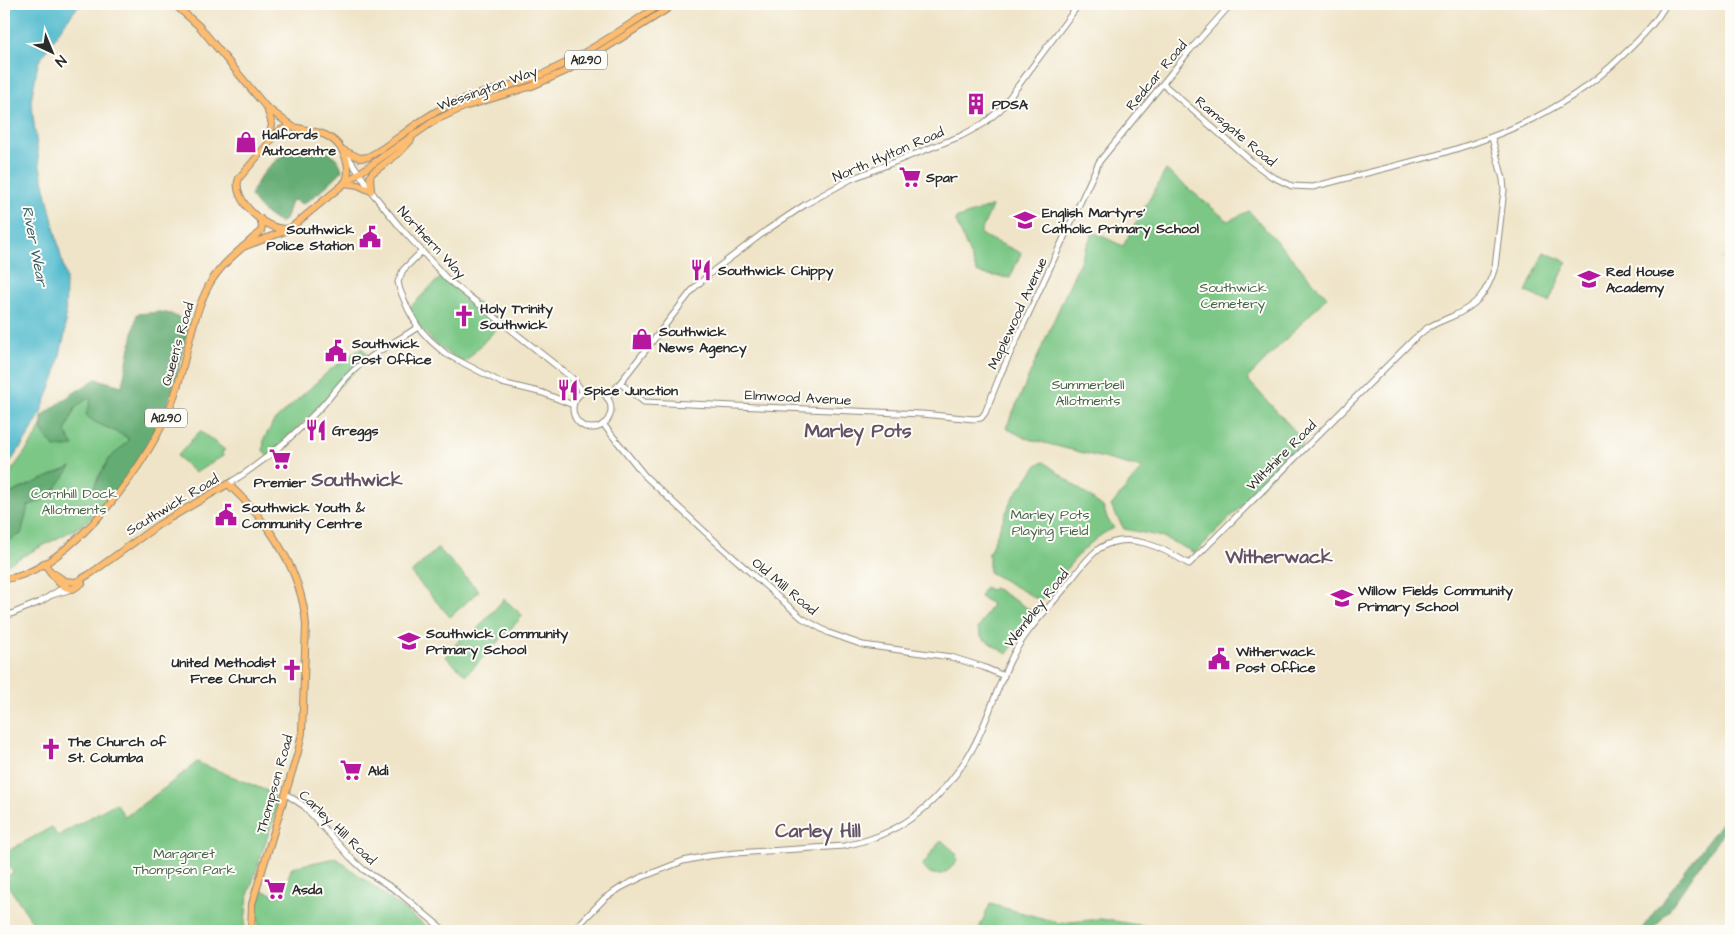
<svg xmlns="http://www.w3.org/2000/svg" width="1735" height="935" font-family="'Architects Daughter',sans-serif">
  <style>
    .green { fill: #7bc786; stroke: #537958 }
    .forest { fill: #64ac73; stroke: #486c4f }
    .water { fill: #51bbce; stroke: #3e737c }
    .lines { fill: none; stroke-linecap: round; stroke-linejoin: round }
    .stream { stroke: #51bbce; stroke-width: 1 }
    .minor-casing { stroke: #8d887a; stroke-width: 7 }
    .major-casing { stroke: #8d887a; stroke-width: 8 }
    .minor { stroke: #fff; stroke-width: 5 }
    .major { stroke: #fdbc6f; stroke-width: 6 }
    .labels { text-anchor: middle; stroke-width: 4; stroke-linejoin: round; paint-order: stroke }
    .shield { fill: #fdfcf7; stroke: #6a6a68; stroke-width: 1 }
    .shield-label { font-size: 12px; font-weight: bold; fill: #2b2b2b }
    .street-label { font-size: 14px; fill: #2b2b2b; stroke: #fdfcf7 }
    .poi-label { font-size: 14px; font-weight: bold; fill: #2b2b2b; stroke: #fdfcf7; text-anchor: start }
    .park-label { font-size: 14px; fill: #47624b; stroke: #fdfcf7 }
    .water-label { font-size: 15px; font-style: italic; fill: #385d64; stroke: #fdfcf7 }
    .district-label { font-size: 19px; font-weight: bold; fill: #625264; stroke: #fdfcf7 }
  </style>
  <rect width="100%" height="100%" fill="#fdfcf7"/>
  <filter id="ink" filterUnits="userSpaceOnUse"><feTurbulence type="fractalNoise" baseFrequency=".02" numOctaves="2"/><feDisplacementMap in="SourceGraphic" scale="10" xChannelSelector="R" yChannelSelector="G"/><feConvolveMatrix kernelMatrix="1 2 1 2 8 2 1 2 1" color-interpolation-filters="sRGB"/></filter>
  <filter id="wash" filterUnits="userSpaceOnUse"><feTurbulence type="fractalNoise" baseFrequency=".0096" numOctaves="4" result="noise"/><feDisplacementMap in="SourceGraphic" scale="20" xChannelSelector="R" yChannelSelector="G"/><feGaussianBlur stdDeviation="1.12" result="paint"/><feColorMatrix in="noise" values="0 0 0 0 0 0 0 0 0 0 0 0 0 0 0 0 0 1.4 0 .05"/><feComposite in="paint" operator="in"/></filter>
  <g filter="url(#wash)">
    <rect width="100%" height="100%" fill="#efe4c8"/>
    <!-- green -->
    <g class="green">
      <polygon points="1166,170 1228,221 1249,211 1327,297 1247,379 1305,442 1195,553 1163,537 1124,529 1111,506 1142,468 1025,438 1006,428 1093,232 1123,246"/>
      <polygon points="992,206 980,234 1021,253 1010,278 981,274 977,272 955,219"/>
      <polygon points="1544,252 1567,262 1549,302 1526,292"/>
      <path d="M443 275 502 323 464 363C439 350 422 333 408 309Z"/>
      <polygon points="362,348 369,357 268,457 263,450 264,439 274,421 331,369"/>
      <path d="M88 397 91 400 93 421 127 437 128 441C114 455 100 468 94 488L108 500 92 517 79 527 4 566V543L21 534 28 506 50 496 70 468 4 496V481L36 437 42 423V432L74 446 64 432 75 408Z"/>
      <polygon points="200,431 225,450 222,452 223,456 195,473 177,456"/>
      <path d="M1044 462 1103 507 1108 520 1114 528C1085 540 1061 577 1041 601L989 572V553L1012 499 1038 464Z"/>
      <polygon points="438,548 479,591 450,617 411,573"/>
      <polygon points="985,587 991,590 993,588 998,590 1032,611 1029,623 1007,654 982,638 978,629 992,604 980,597"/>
      <polygon points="504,599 523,616 466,675 445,656 466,633 470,637"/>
      <polygon points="197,762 272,793 278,805 248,895 244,931 39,931 4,880 4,878 13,873 4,853 52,827 57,836 116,803 125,817 166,787"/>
      <path d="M941 840 956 853 957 861C948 874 934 881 922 866Z"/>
      <polygon points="336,858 432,931 259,931 257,904 260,890 281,897 292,867"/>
      <polygon points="990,904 1060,923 1101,919 1175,931 978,931"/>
    </g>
    <!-- forest -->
    <g class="forest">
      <path d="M296 148C314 149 338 148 342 171L321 191 303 204 294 200 291 201 285 220 280 223C267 216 258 208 251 196 258 175 276 157 296 148Z"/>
      <polygon points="160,312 171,314 189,323 176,379 164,414 134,467 108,500 94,487 109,459 128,441 127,437 93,421 86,415 91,400 88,398 75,408 65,432 74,446 55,448 42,432 42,416 72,394 96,379 122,386 137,314"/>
      <polygon points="71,467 50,496 28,506 21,534 4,543 4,503 13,492"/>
      <polygon points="1731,810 1731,821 1670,908 1658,924 1649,931 1640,931"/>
    </g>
    <!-- water -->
    <polygon class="water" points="4,4 80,4 64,24 38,63 31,101 39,162 66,278 65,334 55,375 39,417 27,438 4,471"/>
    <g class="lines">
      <!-- stream -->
      <polyline class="stream" points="1721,258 1731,263"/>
    </g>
  </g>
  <g filter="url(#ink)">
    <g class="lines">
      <!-- minor casing -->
      <g class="minor-casing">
        <g id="minor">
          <path d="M1164 85 1252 162 1271 176 1292 186 1313 187C1426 156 1534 142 1622 56 1637 42 1657 22 1666 4"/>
          <polyline points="346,154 374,195 400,227 447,279 567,374 574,380 583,392"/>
          <polyline points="422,251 403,270 398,282 400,290 408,309 418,327 431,341 446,354 502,383 543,393 573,405"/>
          <polyline points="620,383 644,402 922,414 974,419 981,418 985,413 1001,373 1099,162 1190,50 1231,4"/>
          <circle cx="592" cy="409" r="19"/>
          <polyline points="607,398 620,383 694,288 713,271 767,230 806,204 851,179 961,136 983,124 1000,110 1079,4"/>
          <polyline points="603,424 645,476 717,543 802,618 829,633 863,645 951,657 983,667 1004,676"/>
          <path d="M228 484C263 463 294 436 322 406 332 395 341 382 352 372 372 353 396 342 418 327"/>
          <polyline points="52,595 72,589"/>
          <polyline points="4,617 40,602 66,586"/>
          <polyline points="286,794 304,806 351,858 364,870 397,891 445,931"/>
          <path d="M573 931 605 898 622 887 640 878 683 861 708 856 736 853 844 846C898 835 932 809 963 764 984 734 994 694 1010 661 1023 633 1046 611 1065 588 1075 575 1086 558 1100 548 1129 530 1163 548 1189 564L1414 339C1419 335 1424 330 1429 327 1436 323 1444 320 1451 317 1476 306 1487 294 1495 267L1504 190 1503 179 1492 138"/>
        </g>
      </g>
      <!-- major casing -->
      <g class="major-casing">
        <g id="major">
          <polyline points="174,4 199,26 266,107 293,127"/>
          <polyline points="267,108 272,124 269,139"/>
          <path d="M343 150 360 158 368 157C395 143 417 120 445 107 474 93 506 88 536 77 581 58 621 30 661 4"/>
          <polyline points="344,183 358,185 371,191"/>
          <polyline points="371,190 370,177 372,173 399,153 411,140"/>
          <path d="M289 228C268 234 230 199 239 178L280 130C290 125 300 128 310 131 317 132 324 134 329 137 344 146 352 166 346 181"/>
          <polyline points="243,247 288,230 345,183 434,121 464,107 532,86 566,71 599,52 675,4"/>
          <path d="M44 563C53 574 57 587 73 589L82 583"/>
          <path d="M50 571 65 581 76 582 90 574 158 525 228 484C268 521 302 570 306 625L302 733 298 752 252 904 251 931"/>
          <path d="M4 579C70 573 155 456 174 397 187 360 190 321 209 285 222 262 242 249 261 231L262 226 260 218"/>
        </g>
      </g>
      <!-- minor -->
      <use href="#minor" class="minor"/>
      <!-- major -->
      <use href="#major" class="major"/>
    </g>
  </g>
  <!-- icons -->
  <defs>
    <g id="building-bare" transform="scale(1.725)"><path d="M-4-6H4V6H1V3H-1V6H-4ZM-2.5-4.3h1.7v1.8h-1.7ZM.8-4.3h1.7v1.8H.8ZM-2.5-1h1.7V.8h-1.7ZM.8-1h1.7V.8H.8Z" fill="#b5179e" stroke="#fdfcf7" stroke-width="2.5" paint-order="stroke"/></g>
    <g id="shop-bare" transform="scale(1.725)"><path d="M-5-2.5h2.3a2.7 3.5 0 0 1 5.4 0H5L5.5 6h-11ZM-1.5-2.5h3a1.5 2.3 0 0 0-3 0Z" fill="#b5179e" stroke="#fdfcf7" stroke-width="2.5" paint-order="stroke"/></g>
    <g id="supermarket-bare" transform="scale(1.725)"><path d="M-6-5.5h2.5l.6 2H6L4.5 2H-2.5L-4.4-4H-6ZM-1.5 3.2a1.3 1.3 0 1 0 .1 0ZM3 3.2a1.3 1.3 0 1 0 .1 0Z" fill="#b5179e" stroke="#fdfcf7" stroke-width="2.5" paint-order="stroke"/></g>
    <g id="school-bare" transform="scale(1.725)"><path d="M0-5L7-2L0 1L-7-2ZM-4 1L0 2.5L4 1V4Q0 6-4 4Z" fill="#b5179e" stroke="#fdfcf7" stroke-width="2.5" paint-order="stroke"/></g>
    <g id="civic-bare" transform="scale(1.725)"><path d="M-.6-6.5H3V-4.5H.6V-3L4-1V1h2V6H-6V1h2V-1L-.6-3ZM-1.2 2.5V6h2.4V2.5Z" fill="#b5179e" stroke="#fdfcf7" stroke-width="2.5" paint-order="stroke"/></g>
    <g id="restaurant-bare" transform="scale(1.725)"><path d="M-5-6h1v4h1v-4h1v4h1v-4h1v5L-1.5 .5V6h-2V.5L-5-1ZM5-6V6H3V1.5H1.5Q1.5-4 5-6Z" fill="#b5179e" stroke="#fdfcf7" stroke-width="2.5" paint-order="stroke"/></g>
    <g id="church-bare" transform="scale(1.725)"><path d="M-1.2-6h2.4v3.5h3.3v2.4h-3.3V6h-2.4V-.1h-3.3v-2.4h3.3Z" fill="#b5179e" stroke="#fdfcf7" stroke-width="2.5" paint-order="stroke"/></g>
  </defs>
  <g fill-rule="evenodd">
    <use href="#building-bare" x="976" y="104"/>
    <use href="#shop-bare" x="246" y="142"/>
    <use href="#supermarket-bare" x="910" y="177"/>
    <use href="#school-bare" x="1025" y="220"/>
    <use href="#civic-bare" x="370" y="237"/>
    <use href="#restaurant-bare" x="701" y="270"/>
    <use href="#school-bare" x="1589" y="279"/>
    <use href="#church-bare" x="464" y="316"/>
    <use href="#shop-bare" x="642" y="339"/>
    <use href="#civic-bare" x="336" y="351"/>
    <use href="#restaurant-bare" x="568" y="390"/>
    <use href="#restaurant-bare" x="316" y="430"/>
    <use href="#supermarket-bare" x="280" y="459"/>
    <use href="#civic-bare" x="226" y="515"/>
    <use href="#school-bare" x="1342" y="598"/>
    <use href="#school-bare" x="409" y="641"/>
    <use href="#civic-bare" x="1219" y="659"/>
    <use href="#church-bare" x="292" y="670"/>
    <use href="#church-bare" x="51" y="749"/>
    <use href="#supermarket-bare" x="351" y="770"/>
    <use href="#supermarket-bare" x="275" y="889"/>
  </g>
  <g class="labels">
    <!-- shield labels -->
    <g class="shield">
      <rect x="565" y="50.5" width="42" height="19" rx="4"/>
      <rect x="145" y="408.5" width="42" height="19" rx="4"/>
    </g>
    <g class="shield-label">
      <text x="586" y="64">A1290</text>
      <text x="166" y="422">A1290</text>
    </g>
    <!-- street labels -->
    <g class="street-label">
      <text transform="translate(1156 75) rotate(-50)" y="5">Redcar Road</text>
      <text transform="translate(487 88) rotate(-20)" y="5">Wessington Way</text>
      <text transform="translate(1236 131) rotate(40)" y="5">Ramsgate Road</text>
      <text transform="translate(888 154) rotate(-23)" y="5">North Hylton Road</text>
      <text transform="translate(432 242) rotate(47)" y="5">Northern Way</text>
      <text transform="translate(1017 313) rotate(-65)" y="5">Maplewood Avenue</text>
      <text transform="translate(177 344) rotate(-74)" y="5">Queen's Road</text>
      <text transform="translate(798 397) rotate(3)" y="5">Elmwood Avenue</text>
      <text transform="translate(1281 455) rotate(-45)" y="5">Wiltshire Road</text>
      <text transform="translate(172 504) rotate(-31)" y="5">Southwick Road</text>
      <text transform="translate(785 586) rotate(40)" y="5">Old Mill Road</text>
      <text transform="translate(1036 608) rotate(-52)" y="5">Wembley Road</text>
      <text transform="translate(274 784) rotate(-74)" y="5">Thompson Road</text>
      <text transform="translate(338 827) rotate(44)" y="5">Carley Hill Road</text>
    </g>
    <!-- poi labels -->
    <g class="poi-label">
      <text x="992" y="109">PDSA</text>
      <text x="262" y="139">Halfords<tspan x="262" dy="16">Autocentre</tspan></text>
      <text x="926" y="182">Spar</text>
      <text x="1042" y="217">English Martyrs'<tspan x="1042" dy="16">Catholic Primary School</tspan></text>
      <text x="354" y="234" text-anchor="end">Southwick<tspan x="354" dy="16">Police Station</tspan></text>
      <text x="718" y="275">Southwick Chippy</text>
      <text x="1606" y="276">Red House<tspan x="1606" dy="16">Academy</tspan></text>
      <text x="480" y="313">Holy Trinity<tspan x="480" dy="16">Southwick</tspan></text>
      <text x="659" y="336">Southwick<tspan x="659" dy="16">News Agency</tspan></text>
      <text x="352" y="348">Southwick<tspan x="352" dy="16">Post Office</tspan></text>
      <text x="584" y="395">Spice Junction</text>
      <text x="332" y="435">Greggs</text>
      <text x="280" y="487" text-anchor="middle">Premier</text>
      <text x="242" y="512">Southwick Youth &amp;<tspan x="242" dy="16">Community Centre</tspan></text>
      <text x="1358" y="595">Willow Fields Community<tspan x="1358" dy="16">Primary School</tspan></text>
      <text x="426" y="638">Southwick Community<tspan x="426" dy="16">Primary School</tspan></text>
      <text x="1236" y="656">Witherwack<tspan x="1236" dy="16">Post Office</tspan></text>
      <text x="276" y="667" text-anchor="end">United Methodist<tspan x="276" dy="16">Free Church</tspan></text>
      <text x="68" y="746">The Church of<tspan x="68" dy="16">St. Columba</tspan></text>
      <text x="368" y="775">Aldi</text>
      <text x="292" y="894">Asda</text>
    </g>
    <!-- park labels -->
    <g class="park-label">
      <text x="1233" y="292">Southwick<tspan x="1233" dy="16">Cemetery</tspan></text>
      <text x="1088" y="389">Summerbell<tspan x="1088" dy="16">Allotments</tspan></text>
      <text x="74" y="498">Cornhill Dock<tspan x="74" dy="16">Allotments</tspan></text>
      <text x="1050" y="519">Marley Pots<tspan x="1050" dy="16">Playing Field</tspan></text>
      <text x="184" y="858">Margaret<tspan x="184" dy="16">Thompson Park</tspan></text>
    </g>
    <!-- water labels -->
    <g class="water-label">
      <text transform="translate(35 246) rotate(79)" y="5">River Wear</text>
    </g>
    <!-- district labels -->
    <g class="district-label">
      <text x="858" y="437">Marley Pots</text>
      <text x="357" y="486">Southwick</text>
      <text x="1279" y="563">Witherwack</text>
      <text x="818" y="837">Carley Hill</text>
    </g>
  </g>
  <!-- margin -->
  <rect width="1735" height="935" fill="none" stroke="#fdfcf7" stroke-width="20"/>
  <!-- north arrow -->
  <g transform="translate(52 52) rotate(136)" stroke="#fdfcf7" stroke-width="4" paint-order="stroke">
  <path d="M0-4L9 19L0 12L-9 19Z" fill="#2b2b2b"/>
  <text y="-8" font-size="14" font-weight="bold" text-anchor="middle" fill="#2b2b2b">N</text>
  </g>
</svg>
